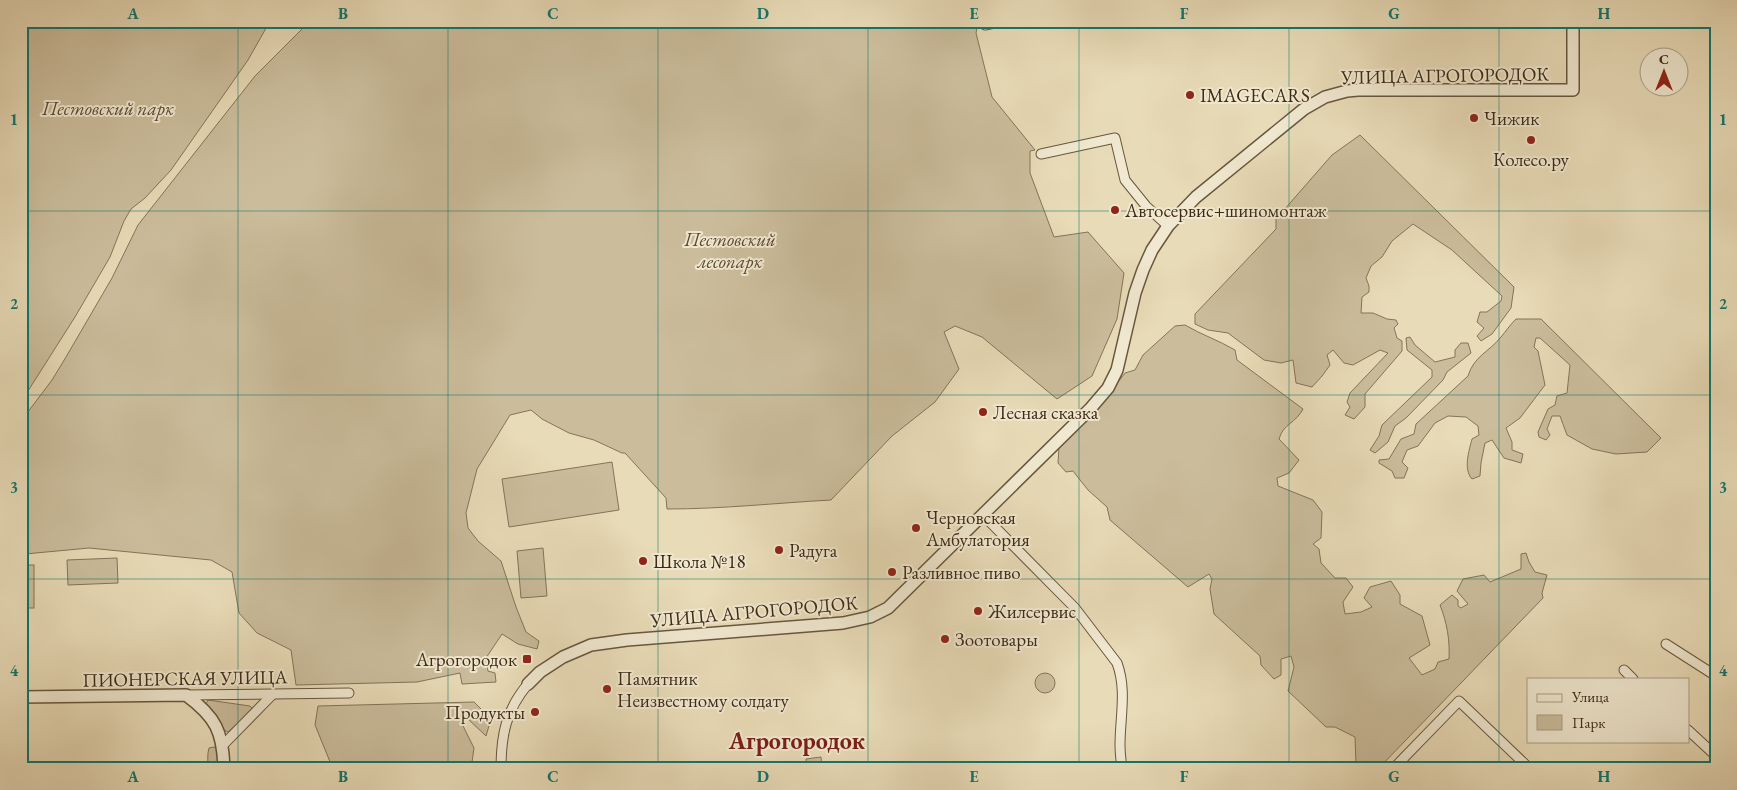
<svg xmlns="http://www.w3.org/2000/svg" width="1737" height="790" font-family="'EB Garamond',serif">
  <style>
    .green { fill: #cbbd9c; stroke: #847459 }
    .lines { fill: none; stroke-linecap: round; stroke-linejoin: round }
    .minor-casing { stroke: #68573e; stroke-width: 11 }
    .tertiary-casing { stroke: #68573e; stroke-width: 14 }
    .minor { stroke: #f0e8d0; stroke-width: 9 }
    .tertiary { stroke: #f0e8d0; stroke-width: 11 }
    .grid { fill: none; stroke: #0f766e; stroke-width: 1; stroke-opacity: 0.55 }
    .poi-dot { fill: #8f2418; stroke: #f0e8d0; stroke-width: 2 }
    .labels { text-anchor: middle; stroke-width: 4; stroke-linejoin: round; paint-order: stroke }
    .street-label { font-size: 19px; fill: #3e2b16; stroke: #f0e8d0 }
    .poi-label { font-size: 19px; fill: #3e2b16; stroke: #f0e8d0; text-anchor: start }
    .park-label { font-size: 19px; font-style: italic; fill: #5a4831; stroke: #f0e8d0 }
    .district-label { font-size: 24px; font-weight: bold; fill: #7a1f14; stroke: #f0e8d0 }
    .neatline { fill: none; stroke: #0f766e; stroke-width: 2 }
    .grid-label { font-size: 16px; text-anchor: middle; font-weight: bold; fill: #0f766e }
  </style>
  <rect width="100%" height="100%" fill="#e8dbb7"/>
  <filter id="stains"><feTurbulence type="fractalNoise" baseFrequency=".004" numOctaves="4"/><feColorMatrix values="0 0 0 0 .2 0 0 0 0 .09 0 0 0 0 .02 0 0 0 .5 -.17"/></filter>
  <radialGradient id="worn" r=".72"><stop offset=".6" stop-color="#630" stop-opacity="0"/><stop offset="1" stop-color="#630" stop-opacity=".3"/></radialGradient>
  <!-- green -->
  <g class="green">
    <polygon points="21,21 268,21 265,30 248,60 171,170 145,198 131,209 124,221 110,257 75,317 21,402"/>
    <path d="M310 21H978L976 33 992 97 1035 150 1030 151V173L1054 237 1088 232 1124 273 1117 319 1092 376 1057 399 982 337 955 326 944 332 959 369 935 402 892 436 831 500C776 503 722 509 667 509L666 498 625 453H622L594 440 569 433 542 419 531 410 510 415 477 469 466 513 468 528 478 541 501 561 516 607 526 632 539 641 537 649 518 644 502 634 486 658 488 671 495 673 496 682 462 684 460 673 417 682 296 685 291 650 257 633 239 613 232 572 211 560 89 548 25 554H21V421L52 380 66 357 112 278 138 225 255 76Z"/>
    <polygon points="1360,135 1514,287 1511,308 1492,334 1481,341 1477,336 1484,328 1477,322 1480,312 1487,312 1501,301 1502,296 1452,250 1413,224 1392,241 1382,257 1371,266 1366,278 1369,286 1369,292 1362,297 1361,313 1373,313 1387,319 1396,320 1398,324 1394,328 1397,338 1402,341 1402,351 1365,394 1365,407 1354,419 1345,415 1350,407 1347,402 1350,393 1388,353 1380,350 1353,365 1344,363 1333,350 1327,355 1330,365 1322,376 1312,387 1296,383 1293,360 1281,363 1264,360 1228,333 1208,330 1195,324 1195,314 1276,229 1276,219 1332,155"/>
    <path d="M1516 319H1541L1661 438 1647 452 1616 454 1592 449 1567 435 1560 416H1552L1547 429 1550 435 1546 440 1539 437 1538 432 1548 409 1555 405 1557 396 1567 393 1570 365 1540 338H1536L1534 347 1538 351 1545 385 1520 418 1506 428 1512 442V450L1523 454 1521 463 1504 458 1492 440 1485 443 1481 463 1480 476 1472 479C1463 469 1469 451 1472 439L1479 435 1478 426 1466 417 1448 416 1435 423 1418 446 1407 450 1402 462 1408 468 1404 478H1395L1392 471 1379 463V460L1389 459 1401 439 1414 434 1416 424 1468 376C1474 356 1489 352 1501 337 1506 331 1510 325 1516 319Z"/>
    <path d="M1185 325C1202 335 1218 340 1235 350L1237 360 1303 409C1296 423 1283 424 1279 439L1299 460 1289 473 1277 478 1278 486 1313 500 1322 512 1321 538 1313 544 1319 549 1321 563 1335 578H1346L1353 587 1343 602 1345 614 1361 612 1372 607 1364 598 1370 587 1391 581 1400 595V604L1422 616 1430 645 1409 658 1422 675 1435 669 1438 662 1449 659C1450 640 1447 623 1440 605L1452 595 1458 600V606L1461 608 1468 604 1457 591 1463 579 1484 575 1490 582 1521 569V554L1526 553 1529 562 1535 572 1547 575 1542 593 1543 598 1378 769H1351L1356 765 1355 737 1335 727H1326L1288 691 1294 667 1291 656 1281 659V675L1274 679 1261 665 1260 656 1214 614 1210 589 1212 579 1209 574 1188 587 1110 520 1107 507 1088 490 1073 471 1066 472 1058 463 1059 447 1105 399 1125 373 1135 370 1143 355 1175 326Z"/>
    <polygon points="1410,337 1415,345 1435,362 1455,357 1455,350 1461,343 1468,343 1471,353 1447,372 1443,380 1406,418 1395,426 1388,442 1375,453 1370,450 1379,436 1382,425 1432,377 1432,370 1407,350 1406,338"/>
    <polygon points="612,462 619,510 509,527 502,479"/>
    <polygon points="543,548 547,596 521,598 517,551"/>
    <polygon points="117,558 118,583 68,585 67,560"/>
    <rect x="21" y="565" width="13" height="43"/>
    <circle cx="1045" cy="683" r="10"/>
    <polygon points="208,700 250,706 253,709 252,711 228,732 224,730 216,716 206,704"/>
    <polygon points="474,702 491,719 486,736 467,718 462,724 474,748 471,769 333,769 315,725 318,706"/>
    <path d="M214 747 219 750V769H208C208 762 207 754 209 748Z"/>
    <polygon points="821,757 822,769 807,769 806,759"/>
  </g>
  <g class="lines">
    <!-- minor casing -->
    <g class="minor-casing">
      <g id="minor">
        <polyline points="985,25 1004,21"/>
        <polyline points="1041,154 1115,138 1125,180 1146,206 1168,226"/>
        <path d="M983 515 1075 608 1117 663C1127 690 1120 717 1120 745 1120 753 1121 761 1122 769"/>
        <polyline points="1666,644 1716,676"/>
        <polyline points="1624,670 1633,679"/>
        <polyline points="186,695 349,693"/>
        <polyline points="1688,730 1716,756"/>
        <polyline points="223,745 273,694"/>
        <path d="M501 769C501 735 506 710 528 684"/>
        <polyline points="1393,769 1459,701 1530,769"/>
      </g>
    </g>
    <!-- tertiary casing -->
    <g class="tertiary-casing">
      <g id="tertiary">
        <polyline points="528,684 540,672 563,657 591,645 627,640 843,623 870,617 888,608 1090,409 1108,388 1117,370 1135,293 1143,270 1152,250 1168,226 1196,197 1304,109 1325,97 1347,91 1358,90 1573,90 1573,21"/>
        <path d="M21 697 186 695C216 717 223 732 224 769"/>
      </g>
    </g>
    <!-- minor -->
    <use href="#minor" class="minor"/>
    <!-- tertiary -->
    <use href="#tertiary" class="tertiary"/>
  </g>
  <!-- grid -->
  <path class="grid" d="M238 21V769M448 21V769M658 21V769M868 21V769M1079 21V769M1289 21V769M1499 21V769M21 211H1716M21 395H1716M21 579H1716"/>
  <!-- markers -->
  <g class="poi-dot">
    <circle cx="1190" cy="95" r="5"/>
    <circle cx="1474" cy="118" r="5"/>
    <circle cx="1531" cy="140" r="5"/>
    <circle cx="1115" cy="210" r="5"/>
    <circle cx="983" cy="412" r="5"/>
    <circle cx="916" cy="528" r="5"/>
    <circle cx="779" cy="550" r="5"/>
    <circle cx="643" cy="561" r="5"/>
    <circle cx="892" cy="572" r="5"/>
    <circle cx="978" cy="611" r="5"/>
    <circle cx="945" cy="639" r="5"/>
    <rect x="522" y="654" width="10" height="10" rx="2.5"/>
    <circle cx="607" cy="689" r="5"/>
    <circle cx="535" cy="712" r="5"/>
  </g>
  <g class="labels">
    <!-- street labels -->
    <g class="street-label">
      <text transform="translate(1445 75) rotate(-1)" y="7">УЛИЦА АГРОГОРОДОК</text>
      <text transform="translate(754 611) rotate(-5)" y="7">УЛИЦА АГРОГОРОДОК</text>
      <text transform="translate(185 678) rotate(-1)" y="7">ПИОНЕРСКАЯ УЛИЦА</text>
    </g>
    <!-- poi labels -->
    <g class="poi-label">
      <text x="1200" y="102">IMAGECARS</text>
      <text x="1484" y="125">Чижик</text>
      <text x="1531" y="166" text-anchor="middle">Колесо.ру</text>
      <text x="1125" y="217">Автосервис+шиномонтаж</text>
      <text x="993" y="419">Лесная сказка</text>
      <text x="926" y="524">Черновская<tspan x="926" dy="22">Амбулатория</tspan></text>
      <text x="789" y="557">Радуга</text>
      <text x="653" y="568">Школа №18</text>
      <text x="902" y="579">Разливное пиво</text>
      <text x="988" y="618">Жилсервис</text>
      <text x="955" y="646">Зоотовары</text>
      <text x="517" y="666" text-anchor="end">Агрогородок</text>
      <text x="617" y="685">Памятник<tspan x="617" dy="22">Неизвестному солдату</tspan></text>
      <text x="525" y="719" text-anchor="end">Продукты</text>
    </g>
    <!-- park labels -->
    <g class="park-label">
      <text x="108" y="115">Пестовский парк</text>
      <text x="730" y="246">Пестовский<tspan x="730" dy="22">лесопарк</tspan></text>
    </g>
    <!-- district labels -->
    <g class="district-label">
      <text x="797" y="749">Агрогородок</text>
    </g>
  </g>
  <!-- margin -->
  <rect width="1737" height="790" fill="none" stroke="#e8dbb7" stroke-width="55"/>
  <!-- legend -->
  <rect x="1527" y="678" width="162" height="65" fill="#f0e8d0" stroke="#a99c86"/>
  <rect x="1537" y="694" width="25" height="8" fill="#f0e8d0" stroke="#a99c86"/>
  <text x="1572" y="702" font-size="15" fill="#3e2b16">Улица</text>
  <rect x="1537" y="715" width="25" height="15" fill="#cbbd9c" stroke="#a99c86"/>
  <text x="1572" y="728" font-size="15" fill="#3e2b16">Парк</text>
  <!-- north arrow -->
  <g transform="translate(1664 72)"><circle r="24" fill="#f0e8d0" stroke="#a99c86"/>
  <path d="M0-4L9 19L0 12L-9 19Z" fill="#8f2418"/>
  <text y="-8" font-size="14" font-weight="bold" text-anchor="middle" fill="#3e2b16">С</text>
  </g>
  <rect x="28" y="28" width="1682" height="734" class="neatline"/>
  <g class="grid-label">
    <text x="133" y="19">A</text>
    <text x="343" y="19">B</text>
    <text x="553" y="19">C</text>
    <text x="763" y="19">D</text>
    <text x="974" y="19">E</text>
    <text x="1184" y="19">F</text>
    <text x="1394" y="19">G</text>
    <text x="1604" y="19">H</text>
    <text x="14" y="125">1</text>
    <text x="1723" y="125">1</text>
    <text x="14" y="309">2</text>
    <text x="1723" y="309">2</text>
    <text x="14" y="493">3</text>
    <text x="1723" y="493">3</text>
    <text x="14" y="676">4</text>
    <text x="1723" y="676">4</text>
    <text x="133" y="782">A</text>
    <text x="343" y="782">B</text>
    <text x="553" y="782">C</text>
    <text x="763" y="782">D</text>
    <text x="974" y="782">E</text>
    <text x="1184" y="782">F</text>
    <text x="1394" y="782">G</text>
    <text x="1604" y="782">H</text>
  </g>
  <rect width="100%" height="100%" filter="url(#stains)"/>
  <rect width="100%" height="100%" fill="url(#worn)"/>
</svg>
